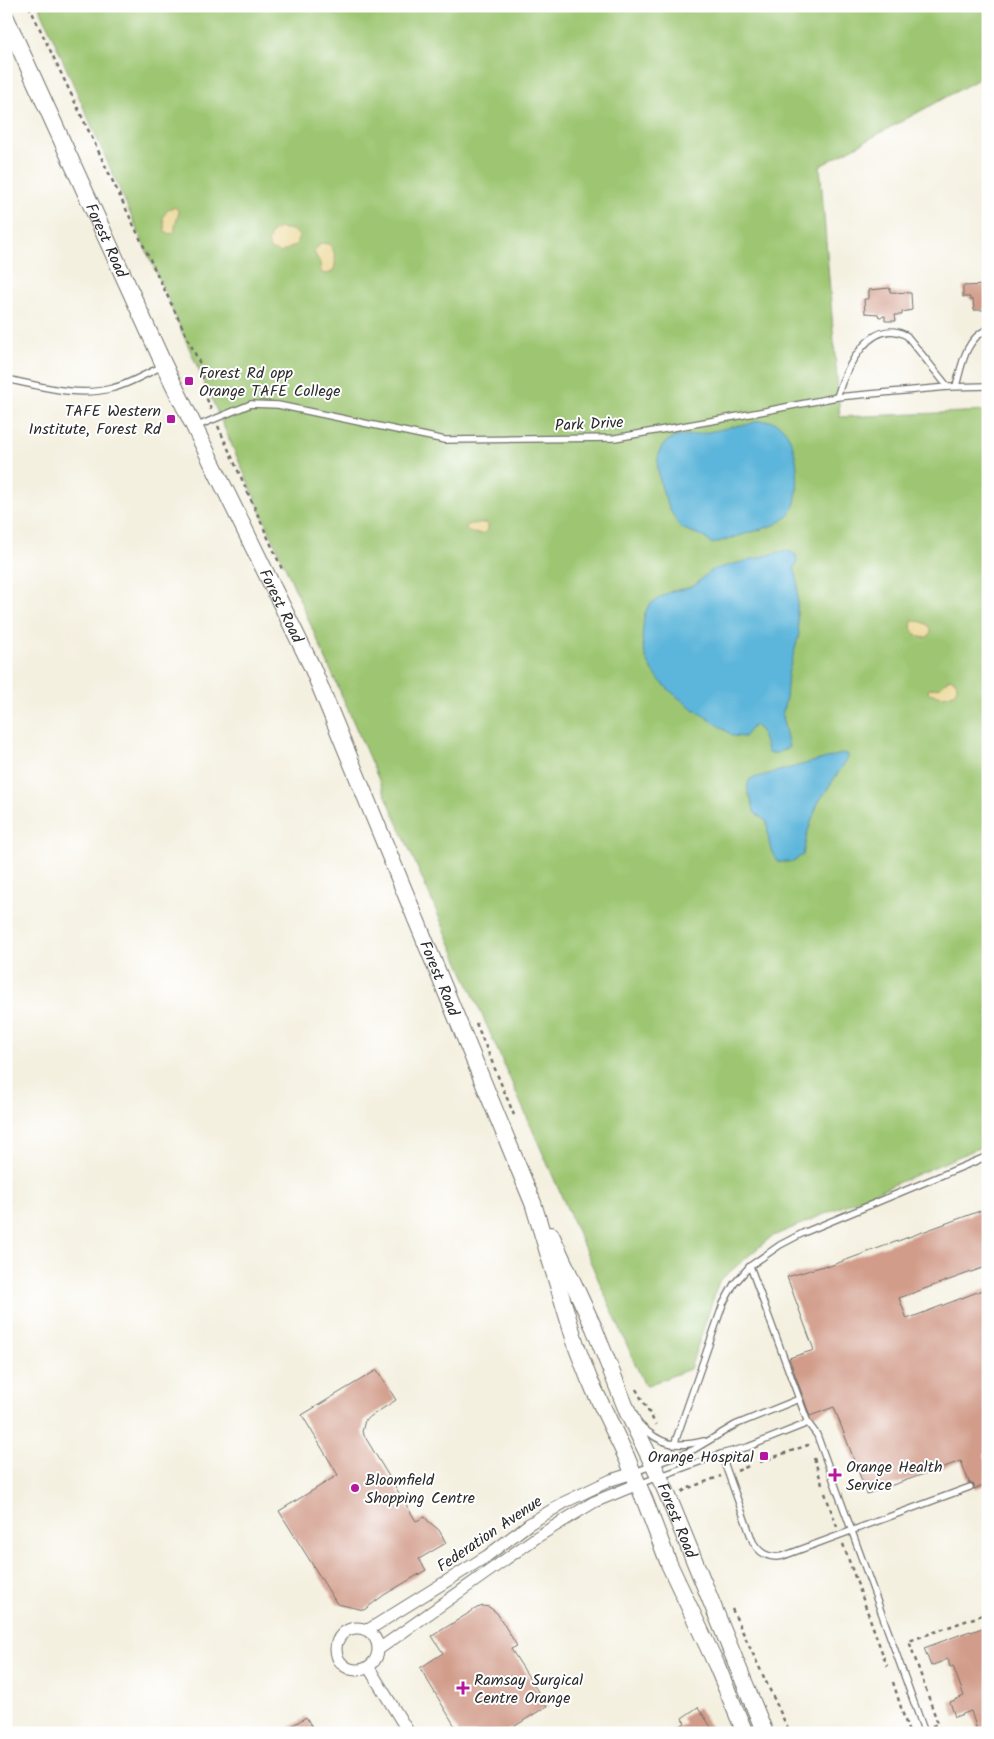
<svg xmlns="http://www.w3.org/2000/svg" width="994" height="1739" font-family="Kalam,sans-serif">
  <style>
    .green { fill: #9ec672; stroke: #64784e }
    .sand { fill: #eeda9e; stroke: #8c8264 }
    .water { fill: #5cb5da; stroke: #447082 }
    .building { fill: #d29c8a }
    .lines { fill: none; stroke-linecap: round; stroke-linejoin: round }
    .service-casing { stroke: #71706a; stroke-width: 8 }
    .minor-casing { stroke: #71706a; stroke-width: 13 }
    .secondary-casing { stroke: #71706a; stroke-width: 18 }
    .path { stroke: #71706a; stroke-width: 2.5; stroke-dasharray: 4 4; stroke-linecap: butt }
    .service { stroke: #fff; stroke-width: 5.5 }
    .minor { stroke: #fff; stroke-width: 11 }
    .secondary { stroke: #fff; stroke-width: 16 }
    .poi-dot { fill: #b5179e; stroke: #fff; stroke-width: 2 }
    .labels { text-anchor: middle; stroke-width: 4; stroke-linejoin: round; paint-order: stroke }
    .street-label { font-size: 16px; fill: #2b2b2b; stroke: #fff }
    .poi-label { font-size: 16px; fill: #2b2b2b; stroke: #fff; text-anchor: start }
  </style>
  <rect width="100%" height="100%" fill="#fff"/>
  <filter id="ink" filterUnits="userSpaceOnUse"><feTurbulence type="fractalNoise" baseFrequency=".02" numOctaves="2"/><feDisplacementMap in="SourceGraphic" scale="10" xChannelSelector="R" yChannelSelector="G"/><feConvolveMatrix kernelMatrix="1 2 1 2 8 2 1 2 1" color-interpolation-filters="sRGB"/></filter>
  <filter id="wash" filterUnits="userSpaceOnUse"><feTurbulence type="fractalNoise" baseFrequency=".0096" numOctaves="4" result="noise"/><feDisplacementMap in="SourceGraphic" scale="20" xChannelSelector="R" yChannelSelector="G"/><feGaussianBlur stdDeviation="1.12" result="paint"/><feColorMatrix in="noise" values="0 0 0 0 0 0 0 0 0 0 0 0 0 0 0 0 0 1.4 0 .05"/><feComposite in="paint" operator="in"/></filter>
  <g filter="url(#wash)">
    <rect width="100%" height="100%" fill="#f4f0e0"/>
    <!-- green -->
    <polygon class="green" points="39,6 988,6 988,74 820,166 840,417 988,411 988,1144 771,1237 719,1281 690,1369 645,1386"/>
    <!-- sand -->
    <g class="sand">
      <polygon points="175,207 179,212 175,226 175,232 170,234 165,231 163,217 168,209"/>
      <polygon points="279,228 292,230 299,235 296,245 280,253 270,249 268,242 272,232"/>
      <path d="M321 243 329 244C336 252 337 262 333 271 329 274 324 275 321 272L320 263 314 252Z"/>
      <polygon points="486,523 488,524 488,530 482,534 471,533 466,528 466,526 470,524"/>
      <path d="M912 621C920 621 929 622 931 631L929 636C921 640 915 635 911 628Z"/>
      <polygon points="950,678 956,681 957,688 954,693 943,696 928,693 929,689 940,687"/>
    </g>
    <!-- water -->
    <g class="water">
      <path d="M757 421C763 421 771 420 776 423 799 432 803 494 791 512 786 519 779 523 772 526L712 544 702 536 681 528C668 511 643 455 669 440 678 435 689 436 699 434 713 431 727 428 740 425H747Z"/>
      <path d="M787 550 796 555 797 562 794 568 798 581 797 613 799 635 788 674 786 698 782 716 789 747 777 753H768L761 731 754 725 744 737 733 736C697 708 635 683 643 627 644 618 644 609 652 603 656 600 667 593 672 591 678 589 684 590 690 587 700 583 705 573 715 569Z"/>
      <path d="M845 753 848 755V758L818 803 807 834 803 855C790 863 793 862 778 862 768 851 768 835 767 822L754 812C753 797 743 793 750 779Z"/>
    </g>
    <g id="blocks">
      <!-- building -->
      <g class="building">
        <polygon points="988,285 988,310 974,310 973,300 970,300 970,297 963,297 963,286"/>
        <polygon points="890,288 890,292 911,293 912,310 902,312 902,315 895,315 896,321 885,321 885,316 879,317 878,314 865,313 864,299 869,299 869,290"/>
        <polygon points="988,1208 988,1266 899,1298 907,1319 988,1288 988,1453 984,1454 988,1464 988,1484 974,1489 974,1485 969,1482 961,1461 867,1494 834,1407 810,1416 789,1358 814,1350 787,1277 827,1265 827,1267"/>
        <polygon points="377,1370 396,1400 365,1420 362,1432 416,1521 425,1517 428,1521 439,1530 446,1543 419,1559 426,1570 384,1595 364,1610 337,1604 279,1511 338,1475 302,1415"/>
        <polygon points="483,1606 489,1607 497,1613 517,1646 511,1649 547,1706 504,1733 459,1733 420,1668 443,1653 432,1636 477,1608"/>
        <polygon points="988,1626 988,1733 978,1733 971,1711 955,1717 950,1702 964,1696 953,1666 950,1667 948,1659 931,1666 924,1648 970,1631 971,1632"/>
        <polygon points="698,1707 715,1733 669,1733 685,1723 682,1718"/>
        <polygon points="306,1717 316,1733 281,1733"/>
      </g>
    </g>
  </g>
  <g filter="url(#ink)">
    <use href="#blocks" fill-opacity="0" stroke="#71706a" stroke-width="1"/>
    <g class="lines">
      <!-- service casing -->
      <g class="service-casing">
        <g id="service">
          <path d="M6 379C41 386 78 398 113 388 130 384 147 373 163 366"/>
          <path d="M956 386C962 365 965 339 988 329"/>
          <path d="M837 397C845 369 871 315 907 336L948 387"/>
          <polyline points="195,427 251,404 278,405 445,440 615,438 739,416 837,397 948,387 988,386"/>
          <path d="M640 1425C661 1445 675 1448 704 1441"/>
          <polyline points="674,1445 723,1304 734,1284 750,1266"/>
          <path d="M721 1454 753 1542C760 1554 770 1559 783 1556L970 1487"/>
          <polyline points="635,1472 693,1450 735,1425 799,1399"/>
          <polyline points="639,1484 721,1454 748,1447 808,1423"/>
          <polyline points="925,1733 817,1435 808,1423 750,1266 780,1245 803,1233 988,1156"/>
        </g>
      </g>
      <!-- minor casing -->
      <g class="minor-casing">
        <g id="minor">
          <circle cx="357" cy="1649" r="21"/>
          <polyline points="368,1630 487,1556 529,1524 565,1502 611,1480 633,1473"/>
          <polyline points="379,1649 537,1537 594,1502 638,1484"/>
          <polyline points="369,1668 409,1733"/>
        </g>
      </g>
      <!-- secondary casing -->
      <g class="secondary-casing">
        <g id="secondary">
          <path id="s1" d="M6 18 164 365 312 667 533 1203 577 1348 589 1379 626 1456 645 1501 669 1564 717 1666 745 1733"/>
          <path id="s2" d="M551 1235 594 1328 628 1413 665 1489 765 1733"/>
        </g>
      </g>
      <!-- path -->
      <g class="path">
        <polyline points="29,6 200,364 207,399 212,412"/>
        <polyline points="218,426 282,569"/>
        <polyline points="476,1023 514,1115"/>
        <polyline points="636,1389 656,1425"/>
        <polyline points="814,1458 822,1484"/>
        <polyline points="760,1462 808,1445 810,1446"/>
        <polyline points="737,1471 751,1465"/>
        <polyline points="682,1492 686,1489 721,1476"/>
        <polyline points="825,1493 837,1527"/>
        <polyline points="843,1544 887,1666"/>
        <polyline points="732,1609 790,1733"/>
        <polyline points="893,1682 909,1733"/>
        <polyline points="932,1726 938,1724 909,1641 988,1613"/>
      </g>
      <!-- service -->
      <use href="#service" class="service"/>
      <!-- minor -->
      <use href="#minor" class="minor"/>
      <!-- secondary -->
      <use href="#secondary" class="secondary"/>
    </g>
  </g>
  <!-- markers -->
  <g class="poi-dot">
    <rect x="184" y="376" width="10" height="10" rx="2.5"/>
    <rect x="166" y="414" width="10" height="10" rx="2.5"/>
    <rect x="759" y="1451" width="10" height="10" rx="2.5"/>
    <path d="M832.5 1467.5h5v5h5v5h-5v5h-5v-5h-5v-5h5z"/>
    <circle cx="355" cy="1488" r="5"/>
    <path d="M460.5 1680.5h5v5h5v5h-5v5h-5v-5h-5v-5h5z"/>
  </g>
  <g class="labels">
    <!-- street labels -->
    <g class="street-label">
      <text dy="6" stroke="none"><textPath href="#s1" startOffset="244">Forest Road</textPath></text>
      <text transform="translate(589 423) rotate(-3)" y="6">Park Drive</text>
      <text dy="6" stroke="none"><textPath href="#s1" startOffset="649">Forest Road</textPath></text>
      <text dy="6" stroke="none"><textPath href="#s1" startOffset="1054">Forest Road</textPath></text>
      <text dy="6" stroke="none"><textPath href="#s2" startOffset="312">Forest Road</textPath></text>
      <text transform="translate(489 1533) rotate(-34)" y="6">Federation Avenue</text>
    </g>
    <!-- poi labels -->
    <g class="poi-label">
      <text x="199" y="378">Forest Rd opp<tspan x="199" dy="18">Orange TAFE College</tspan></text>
      <text x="161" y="416" text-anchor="end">TAFE Western<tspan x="161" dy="18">Institute, Forest Rd</tspan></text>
      <text x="754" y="1462" text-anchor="end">Orange Hospital</text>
      <text x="846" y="1472">Orange Health<tspan x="846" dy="18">Service</tspan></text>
      <text x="365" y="1485">Bloomfield<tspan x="365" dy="18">Shopping Centre</tspan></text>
      <text x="474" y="1685">Ramsay Surgical<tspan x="474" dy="18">Centre Orange</tspan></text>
    </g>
  </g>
  <!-- margin -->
  <rect width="994" height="1739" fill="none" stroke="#fff" stroke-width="25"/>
</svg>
